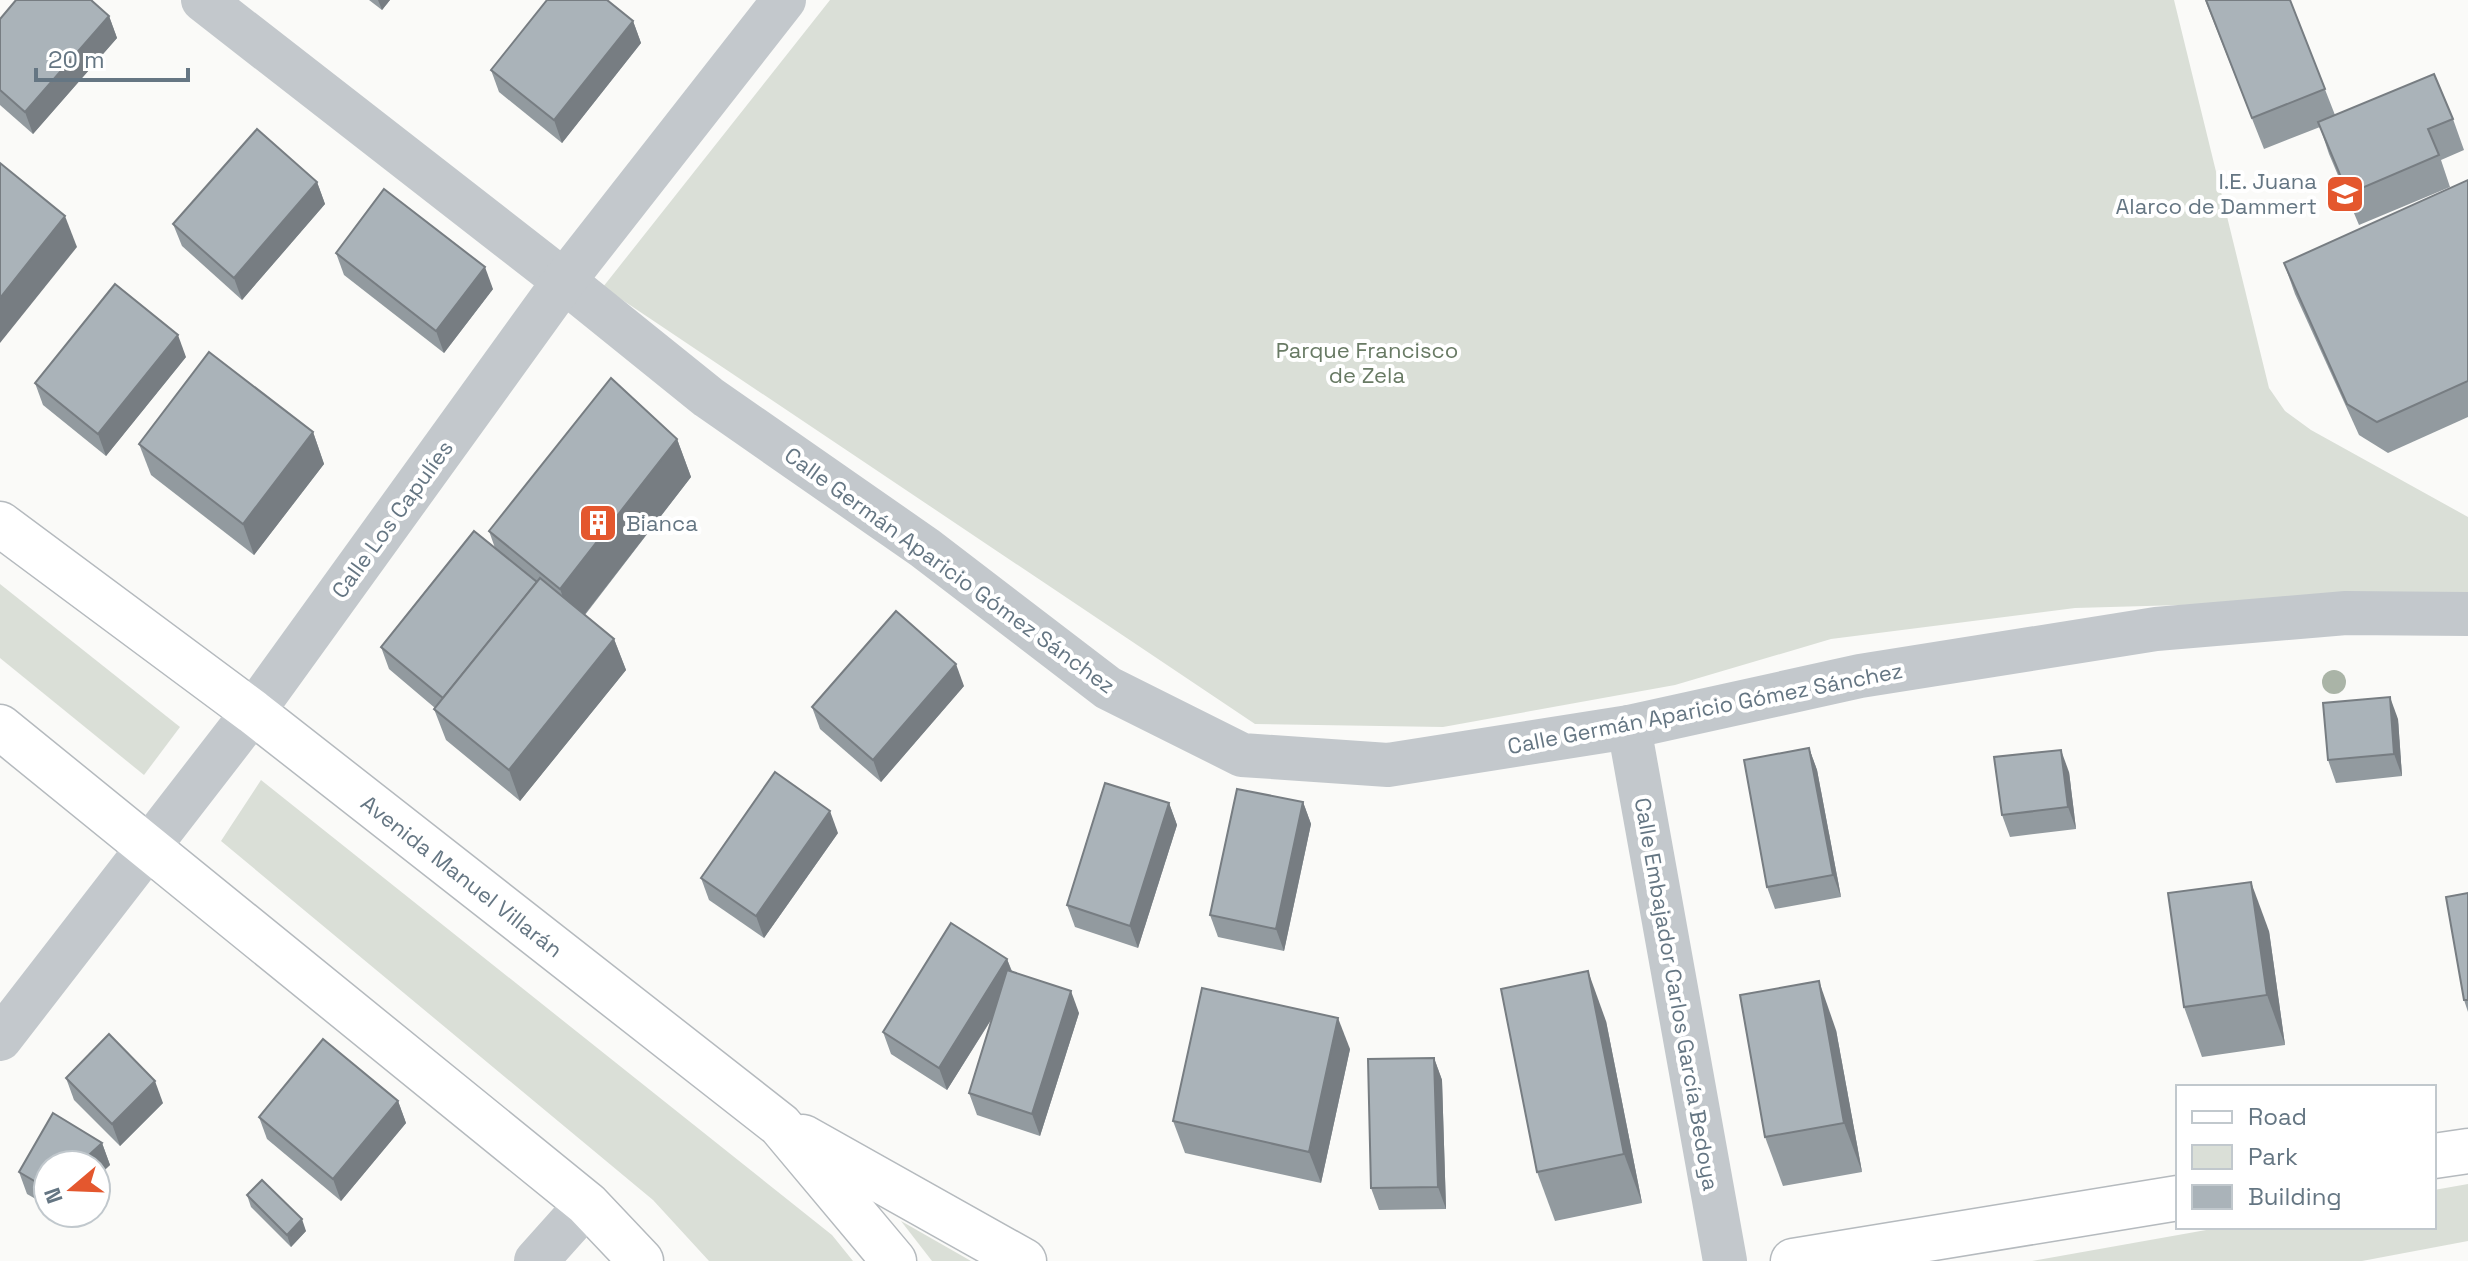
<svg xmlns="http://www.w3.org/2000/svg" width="2468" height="1261" font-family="'Space Grotesk',sans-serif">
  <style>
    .green { fill: #dadfd7 }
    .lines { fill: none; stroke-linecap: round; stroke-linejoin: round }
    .major-casing { stroke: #b5babe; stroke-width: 47 }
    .minor { stroke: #c3c8cc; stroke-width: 44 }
    .major { stroke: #fff; stroke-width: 44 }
    .tree { fill: #aab4a7 }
    .wall { fill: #929a9f }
    .shaded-wall { fill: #777d82 }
    .building { fill: #aab3b9; stroke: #777d82; stroke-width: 2 }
    .labels { text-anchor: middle; stroke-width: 8; stroke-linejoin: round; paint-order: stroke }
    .poi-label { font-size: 22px; fill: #657683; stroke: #fff; text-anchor: end }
    .park-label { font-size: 22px; fill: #687a64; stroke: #fff }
    .street-label { font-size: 22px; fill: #657683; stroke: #fff }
  </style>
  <rect width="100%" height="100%" fill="#fafaf8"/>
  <!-- green -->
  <g class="green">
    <polygon points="830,0 2174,0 2269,388 2285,411 2311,430 2468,517 2468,597 2075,608 1831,639 1675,685 1443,727 1255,724 603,287"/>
    <polygon points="0,584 180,727 144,775 0,658"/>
    <polygon points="261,780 832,1235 853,1261 709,1261 653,1200 221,841"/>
    <polygon points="2468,1184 2468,1241 2362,1261 2032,1261 2223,1227 2434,1227 2434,1190"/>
    <polygon points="901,1221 971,1261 932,1261"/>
  </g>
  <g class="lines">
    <!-- major casing -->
    <g class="major-casing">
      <g id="major">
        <polyline points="0,524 253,712 780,1125 894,1261"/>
        <polyline points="0,727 587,1204 641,1261"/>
        <polyline points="803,1137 1024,1261"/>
        <polyline points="2434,1156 2468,1151"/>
        <polyline points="1793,1261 2178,1198"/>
      </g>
    </g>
    <!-- minor -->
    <g class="minor">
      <polyline points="203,0 564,281 708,397 925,548 1108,688 1242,755 1388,765 1629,727 1860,676 2156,629 2346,613 2468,614"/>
      <polyline points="1629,727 1725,1261"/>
      <polyline points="0,1039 253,712 564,281 784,0"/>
      <polyline points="536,1261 587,1204"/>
    </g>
    <!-- major -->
    <use href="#major" class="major"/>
  </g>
  <!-- trees -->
  <circle class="tree" cx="2334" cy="682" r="12"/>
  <!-- wall -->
  <g class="wall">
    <polygon points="369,0 390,0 382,10"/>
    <polygon points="2205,0 2290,0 2335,115 2453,119 2464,150 2441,160 2450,187 2359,225 2329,154 2320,127 2264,149"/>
    <polygon points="109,16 117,38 33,134 0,105 0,19"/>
    <polygon points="633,21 641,43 562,143 499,92 491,70"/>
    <polygon points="2468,180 2468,417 2388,453 2359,435 2295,294 2284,263"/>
    <polygon points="317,182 325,204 242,300 182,246 173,224"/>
    <polygon points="336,253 493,289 444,353 344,275"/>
    <polygon points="186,357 106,456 43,405 35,383"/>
    <polygon points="313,432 324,464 254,555 151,475 139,444"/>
    <polygon points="677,439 691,477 585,615 614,639 626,670 520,801 446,740 434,709 435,708 389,669 381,647 495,548 489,531"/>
    <polygon points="964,686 881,782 820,729 812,707"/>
    <polygon points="2398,719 2402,776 2336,783 2328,760"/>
    <polygon points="1809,748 1817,770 1841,897 1775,909 1767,887"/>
    <polygon points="2069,772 2076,829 2010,837 2002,815"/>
    <polygon points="1303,802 1311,824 1284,951 1218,937 1210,915"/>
    <polygon points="1169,803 1177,825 1138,948 1075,927 1067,905"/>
    <polygon points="838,833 764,938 709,900 701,878"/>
    <polygon points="2468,893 2468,1012 2464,1000"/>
    <polygon points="2269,931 2285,1045 2202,1057 2184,1007"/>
    <polygon points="1007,959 1012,971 1079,1013 1040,1136 977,1115 969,1093 993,1017 947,1090 891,1054 883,1032"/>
    <polygon points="1606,1021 1642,1203 1555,1221 1537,1172"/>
    <polygon points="1836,1030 1862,1172 1783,1186 1765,1137"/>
    <polygon points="1350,1049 1321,1183 1185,1153 1173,1121"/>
    <polygon points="1434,1058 1442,1080 1446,1209 1379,1210 1371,1188"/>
    <polygon points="66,1078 163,1103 120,1146 74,1100"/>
    <polygon points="398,1101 406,1123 341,1201 267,1139 259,1117"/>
    <polygon points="53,1113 102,1143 110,1165 96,1178 96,1165 48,1165 48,1206 27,1194 19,1172"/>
    <polygon points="247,1195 306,1231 291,1247 251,1207"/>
  </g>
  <!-- shaded-wall -->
  <g class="shaded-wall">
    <polygon points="378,0 390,0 382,10"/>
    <polygon points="109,16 117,38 33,134 25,112"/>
    <polygon points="633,21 641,43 562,143 554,120"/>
    <polygon points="317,182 325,204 242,300 234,278"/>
    <polygon points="65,216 77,247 0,343 0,298"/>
    <polygon points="485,267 493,289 444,353 436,331"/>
    <polygon points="178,335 186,357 106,456 98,434"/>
    <polygon points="313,432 324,464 254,555 243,524"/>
    <polygon points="677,439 691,477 574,628 560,589"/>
    <polygon points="614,639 626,670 520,801 509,770"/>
    <polygon points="956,664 964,686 881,782 873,760"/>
    <polygon points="2390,697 2398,719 2402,776 2394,754"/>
    <polygon points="1809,748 1817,770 1841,897 1833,875"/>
    <polygon points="2061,750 2069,772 2076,829 2068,807"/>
    <polygon points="1303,802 1311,824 1284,951 1276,929"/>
    <polygon points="1169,803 1177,825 1138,948 1130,926"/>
    <polygon points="830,811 838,833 764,938 756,916"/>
    <polygon points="2251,882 2269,931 2285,1045 2267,995"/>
    <polygon points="1007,959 1015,981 947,1090 939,1068"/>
    <polygon points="1588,971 1606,1021 1642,1203 1624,1154"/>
    <polygon points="1819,981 1836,1030 1862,1172 1844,1123"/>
    <polygon points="1071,991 1079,1013 1040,1136 1032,1114"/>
    <polygon points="1338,1018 1350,1049 1321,1183 1309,1152"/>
    <polygon points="1434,1058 1442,1080 1446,1209 1438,1187"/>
    <polygon points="155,1081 163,1103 120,1146 112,1124"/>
    <polygon points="398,1101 406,1123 341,1201 333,1179"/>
    <polygon points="102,1143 110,1165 96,1178 96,1165 78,1165"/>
    <polygon points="302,1219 306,1231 291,1247 287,1235"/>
  </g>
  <!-- building -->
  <g class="building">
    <polygon points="16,0 91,0 109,16 25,112 0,90 0,19"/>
    <polygon points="547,0 607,0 633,21 554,120 491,70"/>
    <polygon points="2206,0 2290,0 2325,89 2252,118"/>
    <polygon points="2434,74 2453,119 2428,129 2439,155 2348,194 2318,122"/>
    <polygon points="257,129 317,182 234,278 173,224"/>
    <polygon points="0,163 65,216 0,298"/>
    <polygon points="2468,180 2468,381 2377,422 2347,404 2284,263"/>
    <polygon points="384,189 485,267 436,331 336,253"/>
    <polygon points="115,284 178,335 98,434 35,383"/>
    <polygon points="209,352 313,432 243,524 139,444"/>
    <polygon points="611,378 677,439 560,589 489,531"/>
    <polygon points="474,531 537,582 443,698 381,647"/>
    <polygon points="540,578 614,639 509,770 434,709"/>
    <polygon points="896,611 956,664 873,760 812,707"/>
    <polygon points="2390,697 2394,754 2328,760 2323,703"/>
    <polygon points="1809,748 1833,875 1767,887 1744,760"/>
    <polygon points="2061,750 2068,807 2002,815 1994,757"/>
    <polygon points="775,772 830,811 756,916 701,878"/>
    <polygon points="1105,783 1169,803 1130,926 1067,905"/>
    <polygon points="1237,789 1303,802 1276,929 1210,915"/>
    <polygon points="2251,882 2267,995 2184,1007 2168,893"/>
    <polygon points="2468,893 2468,1000 2464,1000 2446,897"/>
    <polygon points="951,923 1007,959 939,1068 883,1032"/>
    <polygon points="1007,970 1071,991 1032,1114 969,1093"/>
    <polygon points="1588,971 1624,1154 1537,1172 1501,989"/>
    <polygon points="1819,981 1844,1123 1765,1137 1740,995"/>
    <polygon points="1202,988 1338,1018 1309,1152 1173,1121"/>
    <polygon points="109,1034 155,1081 112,1124 66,1078"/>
    <polygon points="323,1039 398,1101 333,1179 259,1117"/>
    <polygon points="1434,1058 1438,1187 1371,1188 1368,1059"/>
    <polygon points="53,1113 102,1143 78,1165 48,1165 48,1189 19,1172"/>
    <polygon points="262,1180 302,1219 287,1235 247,1195"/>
  </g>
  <!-- icons -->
  <defs>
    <g id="university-square" transform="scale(2)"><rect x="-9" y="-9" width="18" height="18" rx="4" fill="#e4572e" stroke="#fff"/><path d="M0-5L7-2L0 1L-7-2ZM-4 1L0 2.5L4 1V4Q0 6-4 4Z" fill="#fff"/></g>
    <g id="building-square" transform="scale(2)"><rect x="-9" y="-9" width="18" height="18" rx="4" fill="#e4572e" stroke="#fff"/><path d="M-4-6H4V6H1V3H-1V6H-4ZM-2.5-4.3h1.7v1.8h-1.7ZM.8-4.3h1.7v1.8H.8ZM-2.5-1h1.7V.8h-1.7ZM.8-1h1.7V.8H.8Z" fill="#fff"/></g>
  </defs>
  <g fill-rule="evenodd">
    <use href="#university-square" x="2345" y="194"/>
    <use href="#building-square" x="598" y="523"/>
  </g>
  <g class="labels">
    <!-- poi labels -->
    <g class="poi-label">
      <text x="2317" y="189">I.E. Juana<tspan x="2317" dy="25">Alarco de Dammert</tspan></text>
      <text x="626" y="531" text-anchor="start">Bianca</text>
    </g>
    <!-- park labels -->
    <g class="park-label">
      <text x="1367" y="358">Parque Francisco<tspan x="1367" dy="25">de Zela</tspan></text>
    </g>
    <!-- street labels -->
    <g class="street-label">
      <text transform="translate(392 519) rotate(-54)" y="8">Calle Los Capulíes</text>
      <text transform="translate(950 570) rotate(36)" y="8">Calle Germán Aparicio Gómez Sánchez</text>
      <text transform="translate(1705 708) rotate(-11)" y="8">Calle Germán Aparicio Gómez Sánchez</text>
      <text transform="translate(462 876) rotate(38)" y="8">Avenida Manuel Villarán</text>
      <text transform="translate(1677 994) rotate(80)" y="8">Calle Embajador Carlos García Bedoya</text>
    </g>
  </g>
  <!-- legend -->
  <rect x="2176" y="1085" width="260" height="144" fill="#ffffff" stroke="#c1c8cd" stroke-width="2"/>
  <rect x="2192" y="1111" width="40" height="12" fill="#ffffff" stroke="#c1c8cd" stroke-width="2"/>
  <text x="2248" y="1125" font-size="24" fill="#657683">Road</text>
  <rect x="2192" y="1145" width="40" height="24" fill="#dadfd7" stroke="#c1c8cd" stroke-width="2"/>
  <text x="2248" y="1165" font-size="24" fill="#657683">Park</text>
  <rect x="2192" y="1185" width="40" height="24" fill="#aab3b9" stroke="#c1c8cd" stroke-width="2"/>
  <text x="2248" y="1205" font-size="24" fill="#657683">Building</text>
  <!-- north arrow -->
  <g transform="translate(72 1189) rotate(251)"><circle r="38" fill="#ffffff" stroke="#c1c8cd" stroke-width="2"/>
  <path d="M0-6L14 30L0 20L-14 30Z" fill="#e4572e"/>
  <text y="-12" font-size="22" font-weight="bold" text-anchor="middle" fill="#657683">N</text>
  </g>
  <!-- scale -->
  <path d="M36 68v12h152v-12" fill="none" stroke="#657683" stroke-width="4"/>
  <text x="48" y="68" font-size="24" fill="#657683" stroke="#ffffff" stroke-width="6" paint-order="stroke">20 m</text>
</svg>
